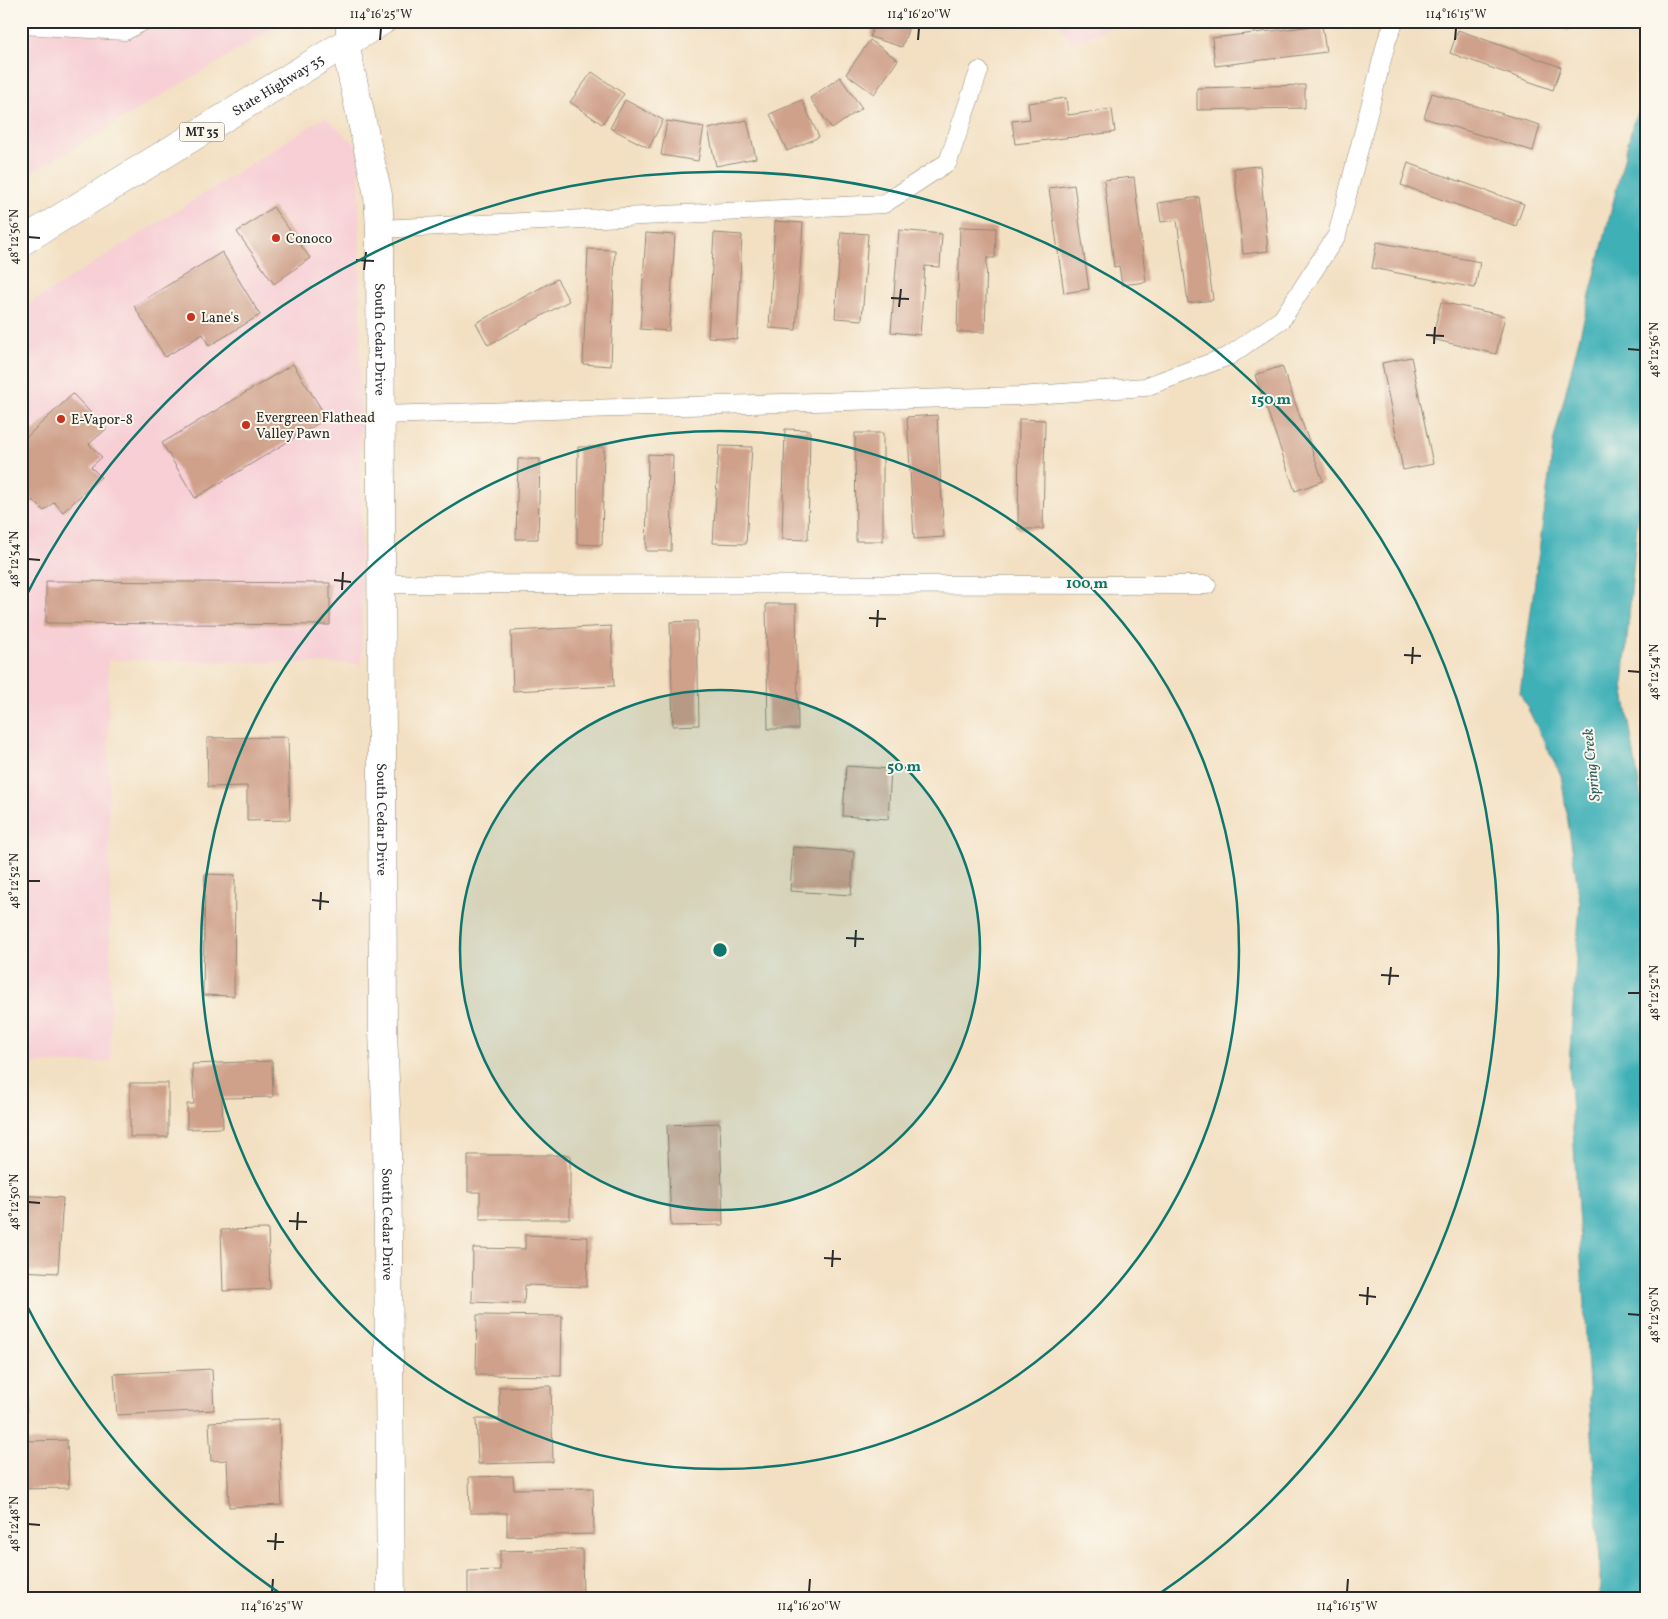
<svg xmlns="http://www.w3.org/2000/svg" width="1668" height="1619" font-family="Vollkorn,serif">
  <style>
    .built { fill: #f7cfd5 }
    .water { fill: #3fb0b7; stroke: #356e71 }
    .building { fill: #cfa08a }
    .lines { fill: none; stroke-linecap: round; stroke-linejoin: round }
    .service-casing { stroke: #8f8677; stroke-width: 19 }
    .minor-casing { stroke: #8f8677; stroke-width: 29 }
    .primary-casing { stroke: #8f8677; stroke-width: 29 }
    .service { stroke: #fff; stroke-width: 18 }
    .minor { stroke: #fff; stroke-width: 28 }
    .primary { stroke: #fff; stroke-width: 28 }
    .ticks { fill: none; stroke: #2b2b2b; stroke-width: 2 }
    .ring { fill: none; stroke: #0f766e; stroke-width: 2.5 }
    .poi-dot { fill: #c8321e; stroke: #fbf7ec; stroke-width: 2 }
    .labels { text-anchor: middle; stroke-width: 4; stroke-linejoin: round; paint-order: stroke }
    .shield { fill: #fbf7ec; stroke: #696865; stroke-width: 1 }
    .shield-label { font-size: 12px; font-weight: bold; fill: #2b2b2b }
    .street-label { font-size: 14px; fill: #2b2b2b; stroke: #fbf7ec }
    .poi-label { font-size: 14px; fill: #2b2b2b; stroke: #fbf7ec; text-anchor: start }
    .water-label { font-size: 15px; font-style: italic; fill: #336063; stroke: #fbf7ec }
    .centre { fill: #0f766e; stroke: #fbf7ec; stroke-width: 2.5 }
    .ring-label { font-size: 15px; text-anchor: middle; font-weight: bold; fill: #0f766e; stroke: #fbf7ec; stroke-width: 4; stroke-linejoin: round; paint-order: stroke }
    .neatline { fill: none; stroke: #2b2b2b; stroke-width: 2 }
    .ticks-label { font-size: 12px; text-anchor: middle; fill: #2b2b2b }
  </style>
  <rect width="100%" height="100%" fill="#fbf7ec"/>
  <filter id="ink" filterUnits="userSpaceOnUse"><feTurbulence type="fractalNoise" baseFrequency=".02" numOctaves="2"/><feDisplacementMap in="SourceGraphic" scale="10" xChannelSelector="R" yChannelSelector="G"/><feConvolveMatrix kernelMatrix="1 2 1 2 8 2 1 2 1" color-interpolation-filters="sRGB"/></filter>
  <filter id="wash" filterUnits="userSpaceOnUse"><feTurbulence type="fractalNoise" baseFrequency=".0096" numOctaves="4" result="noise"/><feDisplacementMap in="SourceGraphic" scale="20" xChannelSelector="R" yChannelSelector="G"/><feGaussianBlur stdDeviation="1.12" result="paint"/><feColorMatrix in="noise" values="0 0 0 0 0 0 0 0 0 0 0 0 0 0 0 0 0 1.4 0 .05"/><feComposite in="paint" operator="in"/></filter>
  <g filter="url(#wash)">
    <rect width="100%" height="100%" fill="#f3e0c3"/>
    <!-- built -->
    <g class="built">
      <polygon points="21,21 287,21 21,179"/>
      <polygon points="1057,21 1125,21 1072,44"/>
      <polygon points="325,117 359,148 362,664 108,660 111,1062 21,1064 21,309"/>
    </g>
    <!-- water -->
    <polygon class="water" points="1647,96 1647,410 1623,685 1647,834 1647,1598 1600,1598 1600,1562 1569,1066 1580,902 1561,775 1520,693 1554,439 1633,123"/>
    <g id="blocks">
      <!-- building -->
      <g class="building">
        <polygon points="875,21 911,21 902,47 870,37"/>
        <polygon points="1545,21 1572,21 1568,31"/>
        <polygon points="1322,25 1326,52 1215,66 1212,38"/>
        <polygon points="1458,30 1561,67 1553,90 1450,53"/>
        <polygon points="870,40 898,60 874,94 846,74"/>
        <polygon points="592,72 624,94 602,124 570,102"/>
        <polygon points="840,77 862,108 832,129 810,98"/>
        <polygon points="1305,85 1305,108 1197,110 1197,88"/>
        <polygon points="1432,93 1540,125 1533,151 1424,118"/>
        <polygon points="1066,98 1068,115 1112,109 1115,132 1015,144 1012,121 1030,119 1028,103"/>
        <polygon points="625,100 663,120 649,148 610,128"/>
        <polygon points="802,100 819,137 787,151 770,114"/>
        <polygon points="747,120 756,158 716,166 708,129"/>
        <polygon points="667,121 704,127 698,161 661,155"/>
        <polygon points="1408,163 1524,204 1516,226 1401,185"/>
        <polygon points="1260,166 1268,251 1243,254 1234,168"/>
        <polygon points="1134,177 1146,282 1122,285 1119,266 1114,267 1104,180"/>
        <polygon points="1074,185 1089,289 1064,293 1049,188"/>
        <polygon points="1199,197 1213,300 1188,303 1177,220 1161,222 1158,203"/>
        <polygon points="273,207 310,258 274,284 237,232"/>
        <polygon points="775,221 803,223 796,330 769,328"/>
        <polygon points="960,227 996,228 995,258 987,258 985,332 957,332"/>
        <polygon points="899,230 942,234 940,267 925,266 920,335 891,332"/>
        <polygon points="841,232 868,234 862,320 835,318"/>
        <polygon points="646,233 675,235 669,331 640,329"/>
        <polygon points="714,233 742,235 737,339 708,337"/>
        <polygon points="1377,242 1480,262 1475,288 1372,268"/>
        <polygon points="588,249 615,250 611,366 583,364"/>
        <polygon points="222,252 260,315 209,346 203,334 165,357 134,306"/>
        <polygon points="557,279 569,301 488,345 476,323"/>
        <polygon points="1441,302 1505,316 1496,354 1432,339"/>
        <polygon points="1411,357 1433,464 1403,470 1382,363"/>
        <polygon points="293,364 327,418 195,498 162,443"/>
        <polygon points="1282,366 1323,481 1295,491 1255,375"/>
        <polygon points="73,394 106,429 89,444 102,457 91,467 101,477 63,512 54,502 44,511 33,500 21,511 21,442"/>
        <polygon points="937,415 944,537 914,539 907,417"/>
        <polygon points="1019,419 1045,420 1043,529 1018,529"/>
        <polygon points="785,429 810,430 808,540 782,539"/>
        <polygon points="855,433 883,433 883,541 856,541"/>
        <polygon points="719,446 752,447 746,544 713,543"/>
        <polygon points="578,447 604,447 602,545 577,544"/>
        <polygon points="648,454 673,455 671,551 646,551"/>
        <polygon points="518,459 540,459 538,539 516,539"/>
        <polygon points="46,581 330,583 330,625 46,623"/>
        <polygon points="766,604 796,604 798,729 768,729"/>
        <polygon points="697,621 699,725 673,726 670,622"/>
        <polygon points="611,626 614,686 513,691 511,631"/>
        <polygon points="288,737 290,820 247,821 247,786 208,787 207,738"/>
        <polygon points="846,766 891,769 888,819 843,816"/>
        <polygon points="793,847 854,852 851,895 790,891"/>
        <polygon points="205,874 235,875 234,996 203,995"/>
        <polygon points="272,1061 273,1097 222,1098 223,1128 187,1129 187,1104 194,1104 192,1064"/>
        <rect x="130" y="1083" width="38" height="54"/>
        <polygon points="720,1123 723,1225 671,1226 667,1125"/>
        <polygon points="468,1155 570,1155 570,1219 480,1219 480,1192 468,1192"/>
        <polygon points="21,1195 63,1198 58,1273 21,1271"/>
        <polygon points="268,1229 270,1289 223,1291 221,1230"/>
        <polygon points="525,1235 588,1237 587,1287 525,1285 524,1304 472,1302 473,1248 525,1249"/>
        <polygon points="477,1315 562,1316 561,1376 476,1375"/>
        <polygon points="212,1369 214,1410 117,1415 114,1374"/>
        <polygon points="551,1386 553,1462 478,1464 476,1419 500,1419 499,1387"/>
        <polygon points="21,1396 26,1396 28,1441 67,1440 69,1488 21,1489"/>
        <polygon points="279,1419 282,1505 229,1507 227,1460 211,1461 209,1422"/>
        <polygon points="513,1476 514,1489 593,1488 594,1534 507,1536 507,1513 470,1513 469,1477"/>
        <polygon points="582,1549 583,1598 468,1598 468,1571 500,1570 500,1551"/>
      </g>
    </g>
  </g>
  <g filter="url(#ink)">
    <use href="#blocks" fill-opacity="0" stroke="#8f8677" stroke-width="1"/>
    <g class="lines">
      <!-- service casing -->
      <g class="service-casing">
        <g id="service">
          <polyline points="345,21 345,44"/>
          <polyline points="21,25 125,31 144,21"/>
          <polyline points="380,229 884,204 948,162 979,71"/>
          <polyline points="381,415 1019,396 1145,387 1229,356 1282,319 1337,235 1387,40 1395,21"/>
          <polyline points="382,584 1207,585"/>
        </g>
      </g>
      <!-- minor casing -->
      <g class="minor-casing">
        <g id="minor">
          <path id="s1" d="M345 44 378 195 380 229 383 1031 387 1131 391 1598"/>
        </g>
      </g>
      <!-- primary casing -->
      <g class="primary-casing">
        <g id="primary">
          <path id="s2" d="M21 242 382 21"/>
        </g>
      </g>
      <!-- service -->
      <use href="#service" class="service"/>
      <!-- minor -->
      <use href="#minor" class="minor"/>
      <!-- primary -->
      <use href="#primary" class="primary"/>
    </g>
  </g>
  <!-- ticks -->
  <path class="ticks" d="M380 40 381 28M918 40 919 28M1455 40 1456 28M28 237 40 238M356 260 374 261M364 270 366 252M891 298 909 299M899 307 901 289M1426 335 1444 336M1434 344 1435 327M1628 349 1640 350M28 559 40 560M334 580 351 582M342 590 343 572M869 618 886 619M877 627 878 610M1404 655 1421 656M1412 664 1413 647M1628 671 1640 672M28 881H40M312 900 329 902M320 910 321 892M846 938 864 939M855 947 856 930M1381 975 1399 976M1389 985 1391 967M1628 993H1640M28 1202 40 1203M289 1221 307 1222M297 1230 298 1212M824 1258 841 1259M832 1267 833 1250M1359 1295 1376 1297M1367 1305 1368 1287M1628 1314 1640 1315M28 1524 40 1525M267 1541 284 1542M275 1550 276 1533M272 1592 273 1579M809 1592 810 1579M1347 1592 1348 1579"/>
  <!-- distance rings -->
  <circle cx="720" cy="950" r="260" fill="#0f766e" fill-opacity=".12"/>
  <g class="ring">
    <circle cx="720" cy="950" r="260"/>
    <circle cx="720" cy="950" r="519"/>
    <path d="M284 1596A779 779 0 0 1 23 1298M23 602A779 779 0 1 1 1156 1596"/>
  </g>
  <!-- markers -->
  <g class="poi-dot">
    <circle cx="276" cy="238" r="5"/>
    <circle cx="191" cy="317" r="5"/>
    <circle cx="61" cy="419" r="5"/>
    <circle cx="246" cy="425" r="5"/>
  </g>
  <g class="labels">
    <!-- shield labels -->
    <rect class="shield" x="179.5" y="122.5" width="45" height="19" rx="4"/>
    <g class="shield-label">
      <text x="202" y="136">MT 35</text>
    </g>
    <!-- street labels -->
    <g class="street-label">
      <text dy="5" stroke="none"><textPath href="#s2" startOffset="301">State Highway 35</textPath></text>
      <text dy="5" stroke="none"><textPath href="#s1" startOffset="299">South Cedar Drive</textPath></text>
      <text dy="5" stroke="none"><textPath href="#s1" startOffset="779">South Cedar Drive</textPath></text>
      <text dy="5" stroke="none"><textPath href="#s1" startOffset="1184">South Cedar Drive</textPath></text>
    </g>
    <!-- poi labels -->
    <g class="poi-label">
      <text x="286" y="243">Conoco</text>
      <text x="201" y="322">Lane's</text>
      <text x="256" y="422">Evergreen Flathead<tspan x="256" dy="16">Valley Pawn</tspan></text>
      <text x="71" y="424">E-Vapor-8</text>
    </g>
    <!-- water labels -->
    <g class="water-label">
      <text transform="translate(1591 765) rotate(-96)" y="5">Spring Creek</text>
    </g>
  </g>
  <circle cx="720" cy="950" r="8" class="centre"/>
  <g class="ring-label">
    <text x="1271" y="404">150 m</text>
    <text x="1087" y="588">100 m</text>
    <text x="904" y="771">50 m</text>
  </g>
  <!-- margin -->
  <rect width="1668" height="1619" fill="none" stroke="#fbf7ec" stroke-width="55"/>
  <rect x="28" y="28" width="1612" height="1564" class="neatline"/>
  <g class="ticks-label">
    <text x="381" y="18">114°16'25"W</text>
    <text x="919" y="18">114°16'20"W</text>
    <text x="1456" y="18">114°16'15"W</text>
    <text transform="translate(14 237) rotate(-90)" y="4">48°12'56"N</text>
    <text transform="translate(1654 350) rotate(-90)" y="4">48°12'56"N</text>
    <text transform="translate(14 559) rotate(-90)" y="4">48°12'54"N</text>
    <text transform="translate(1654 672) rotate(-90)" y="4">48°12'54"N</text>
    <text transform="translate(14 881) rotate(-90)" y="4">48°12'52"N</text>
    <text transform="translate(1654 993) rotate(-90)" y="4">48°12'52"N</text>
    <text transform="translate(14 1202) rotate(-90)" y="4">48°12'50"N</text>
    <text transform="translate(1654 1315) rotate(-90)" y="4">48°12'50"N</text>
    <text transform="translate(14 1524) rotate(-90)" y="4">48°12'48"N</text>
    <text x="272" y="1610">114°16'25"W</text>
    <text x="809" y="1610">114°16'20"W</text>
    <text x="1347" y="1610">114°16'15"W</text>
  </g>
</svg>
